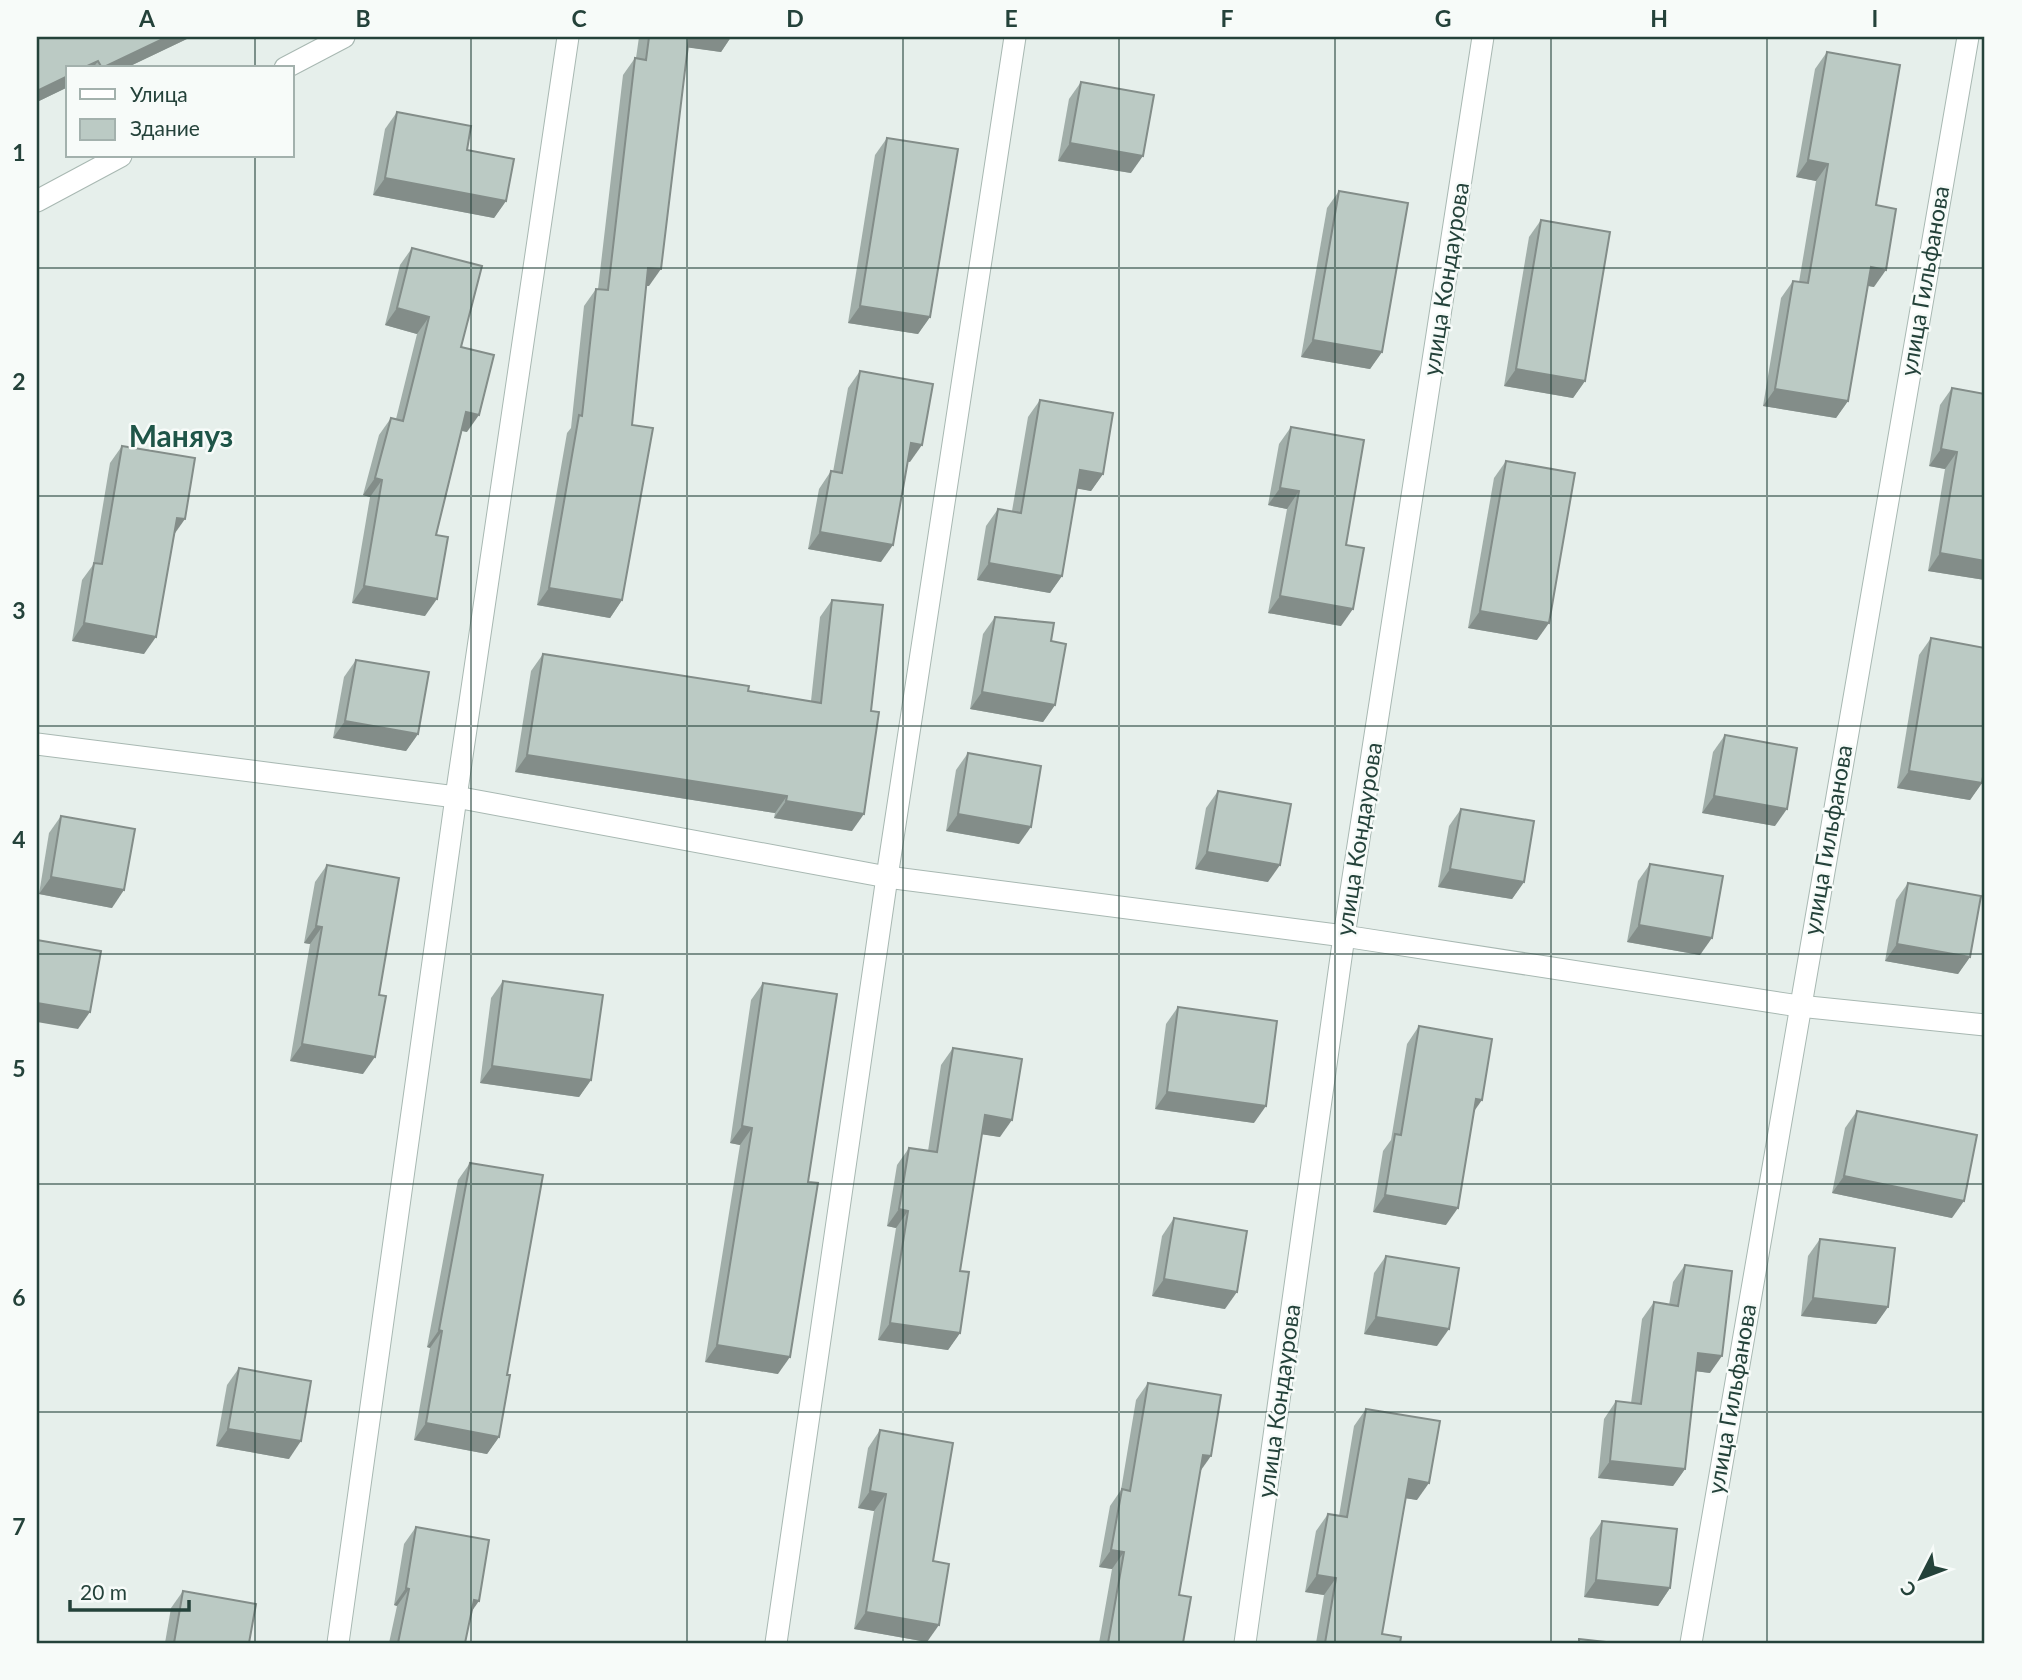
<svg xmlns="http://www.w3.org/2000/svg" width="2022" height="1680" font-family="Lato,sans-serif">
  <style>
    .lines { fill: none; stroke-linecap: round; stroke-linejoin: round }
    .minor-casing { stroke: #a8b8b2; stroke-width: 23 }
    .minor { stroke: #fff; stroke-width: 21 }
    .wall { fill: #a1aea9 }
    .shaded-wall { fill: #838d89 }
    .building { fill: #bbcac4; stroke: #838d89; stroke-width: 2 }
    .grid { fill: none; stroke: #24423a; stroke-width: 2; stroke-opacity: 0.55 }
    .labels { text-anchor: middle; stroke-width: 5; stroke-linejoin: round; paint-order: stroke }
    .street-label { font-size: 23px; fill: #24423a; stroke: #f7fbf9 }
    .district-label { font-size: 30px; font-weight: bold; fill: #1f5548; stroke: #f7fbf9 }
    .neatline { fill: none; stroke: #24423a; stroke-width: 2.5 }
    .grid-label { font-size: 23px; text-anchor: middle; font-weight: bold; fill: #24423a }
  </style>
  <rect width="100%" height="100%" fill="#e6efeb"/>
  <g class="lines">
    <!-- minor casing -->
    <g class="minor-casing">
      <g id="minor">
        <polyline points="285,68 344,37"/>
        <polyline points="37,201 121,156"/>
        <polyline points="37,744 456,797 887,877 1344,936 1799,1006 1985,1025"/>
        <polyline points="338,1643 456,797 568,37"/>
        <polyline points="776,1643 887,877 1015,37"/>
        <polyline points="1245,1643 1344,936 1483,37"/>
        <polyline points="1691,1643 1968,37"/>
      </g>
    </g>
    <!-- minor -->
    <use href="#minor" class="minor"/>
  </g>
  <!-- wall -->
  <g class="wall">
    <polygon points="37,37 191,37 126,68 68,68 68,87 37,102"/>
    <polygon points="639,37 731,37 721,52 687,47 649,286 646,286 632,425 622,600 610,618 537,605 567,433 571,428 584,306 596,289 598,289 623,75 635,58 636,58"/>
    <polygon points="1827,52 1876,205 1874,287 1868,286 1848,401 1836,418 1763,406 1781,298 1793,281 1799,282 1816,181 1796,177 1815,69"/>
    <polygon points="1081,82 1131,173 1058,161 1069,99"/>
    <polygon points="397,112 467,150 506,201 494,218 373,195 385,129"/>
    <polygon points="887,138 930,317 918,334 848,323 875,155"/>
    <polygon points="1339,191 1382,352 1370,369 1301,357 1327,208"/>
    <polygon points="1541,220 1585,381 1573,398 1504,386 1529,237"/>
    <polygon points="412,248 461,347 467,432 462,431 436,535 425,616 352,603 370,497 363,495 379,435 391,418 396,419 417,334 385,325 400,265"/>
    <polygon points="860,371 910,462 908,462 881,562 808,549 819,489 831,471 833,472 848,388"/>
    <polygon points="1952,388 1985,394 1985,580 1928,571 1945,469 1929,466 1940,405"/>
    <polygon points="1040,400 1103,474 1091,491 1077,488 1062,576 1050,593 977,580 986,526 998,509 1012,511 1028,417"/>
    <polygon points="1291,427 1346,545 1341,626 1268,613 1287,509 1268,505 1279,444"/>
    <polygon points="122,446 174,534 144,654 72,641 82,580 93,565 110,463"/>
    <polygon points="1506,461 1537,640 1468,628 1494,478"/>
    <polygon points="832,600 871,711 852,831 774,818 775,813 515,772 531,671 543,654 748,691 811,701 820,617"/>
    <polygon points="995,617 1051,641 1055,705 1043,722 970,709 983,634"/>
    <polygon points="1931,638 1982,783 1970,800 1897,788 1919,655"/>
    <polygon points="356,660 418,734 406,751 333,738 344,677"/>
    <polygon points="1725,735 1775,826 1702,813 1713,752"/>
    <polygon points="968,753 1019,844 946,831 956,770"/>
    <polygon points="1218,791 1268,882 1195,869 1206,808"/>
    <polygon points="1461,809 1524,882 1512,899 1438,887 1449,826"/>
    <polygon points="61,816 112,908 39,894 49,833"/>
    <polygon points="1650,864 1700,955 1627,942 1638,881"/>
    <polygon points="327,865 363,1074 290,1061 310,944 304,943 315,882"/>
    <polygon points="1908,883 1970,957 1958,974 1885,961 1896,900"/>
    <polygon points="503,981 591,1080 579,1097 480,1083 491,998"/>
    <polygon points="763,983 778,1374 705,1362 740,1145 730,1143 751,1000"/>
    <polygon points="1178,1007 1254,1123 1155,1109 1166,1024"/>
    <polygon points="1419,1026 1446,1225 1373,1212 1383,1151 1391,1140 1407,1044"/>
    <polygon points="953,1048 1000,1137 982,1134 960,1271 960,1333 948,1350 878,1340 896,1228 887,1226 897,1165 909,1148 928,1151 941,1065"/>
    <polygon points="1857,1111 1952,1218 1832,1193 1845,1128"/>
    <polygon points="470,1163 507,1375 499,1437 487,1454 414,1440 430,1348 427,1347 458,1180"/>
    <polygon points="1174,1218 1225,1309 1152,1296 1162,1236"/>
    <polygon points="1820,1239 1888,1307 1876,1324 1801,1316 1808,1256"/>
    <polygon points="1386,1256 1437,1346 1364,1334 1374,1273"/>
    <polygon points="1685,1265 1710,1373 1696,1371 1685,1469 1673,1486 1598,1478 1604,1419 1616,1401 1631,1403 1642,1319 1654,1302 1669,1305 1673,1282"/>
    <polygon points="239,1368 289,1459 216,1446 227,1385"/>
    <polygon points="1148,1383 1200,1472 1179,1595 1183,1643 1099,1643 1112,1569 1099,1567 1110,1506 1121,1490 1136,1400"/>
    <polygon points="1366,1409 1417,1500 1406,1498 1382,1634 1400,1643 1316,1643 1324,1595 1305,1592 1316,1531 1328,1514 1339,1516 1354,1426"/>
    <polygon points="880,1430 927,1642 854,1629 874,1511 858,1508 868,1448"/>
    <polygon points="1602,1521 1670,1588 1658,1606 1584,1597 1590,1538"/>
    <polygon points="416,1527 471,1612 465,1643 389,1643 397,1606 394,1605 404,1544"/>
    <polygon points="183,1591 249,1643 165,1643 171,1608"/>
  </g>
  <!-- shaded-wall -->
  <g class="shaded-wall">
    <polygon points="167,37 191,37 126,68 102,68"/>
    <polygon points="684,37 731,37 721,52 677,46"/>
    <polygon points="98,61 93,68 83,68"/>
    <polygon points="68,76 68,87 37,102 37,91"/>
    <polygon points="1070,143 1143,156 1131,173 1058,161"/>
    <polygon points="1808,160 1828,164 1816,181 1796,177"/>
    <polygon points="385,178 506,201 494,218 373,195"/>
    <polygon points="1871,267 1886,270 1874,287 1859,284"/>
    <polygon points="648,268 661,269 649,286 636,285"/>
    <polygon points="860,306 930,317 918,334 848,323"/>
    <polygon points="397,308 429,317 417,334 385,325"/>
    <polygon points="1313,340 1382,352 1370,369 1301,357"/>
    <polygon points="1516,369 1585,381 1573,398 1504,386"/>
    <polygon points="1775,389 1848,401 1836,418 1763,406"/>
    <polygon points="466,412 479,415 467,432 454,429"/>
    <polygon points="911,443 922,445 910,462 899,460"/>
    <polygon points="1941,449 1957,452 1945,469 1929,466"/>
    <polygon points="1080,470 1103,474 1091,491 1068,487"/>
    <polygon points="375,478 382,480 370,497 363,495"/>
    <polygon points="1280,488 1299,491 1287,509 1268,505"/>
    <polygon points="177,518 185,519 173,536"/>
    <polygon points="820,532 893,545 881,562 808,549"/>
    <polygon points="1940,553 1985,561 1985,580 1928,571"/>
    <polygon points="989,563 1062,576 1050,593 977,580"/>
    <polygon points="364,586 437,599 425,616 352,603"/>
    <polygon points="549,588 622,600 610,618 537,605"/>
    <polygon points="1280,596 1353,609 1341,626 1268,613"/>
    <polygon points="1480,611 1549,623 1537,640 1468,628"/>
    <polygon points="84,623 156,637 144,654 72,641"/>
    <polygon points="982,692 1055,705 1043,722 970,709"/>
    <polygon points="345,721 418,734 406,751 333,738"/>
    <polygon points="527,755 787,796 775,813 515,772"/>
    <polygon points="1909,771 1982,783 1970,800 1897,788"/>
    <polygon points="1714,796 1787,809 1775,826 1702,813"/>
    <polygon points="786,801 864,814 852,831 774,818"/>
    <polygon points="958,814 1031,827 1019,844 946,831"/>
    <polygon points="1207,852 1280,865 1268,882 1195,869"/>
    <polygon points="1450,869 1524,882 1512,899 1438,887"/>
    <polygon points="51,877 124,890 112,908 39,894"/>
    <polygon points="1639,925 1712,938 1700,955 1627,942"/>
    <polygon points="316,926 322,927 310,944 304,943"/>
    <polygon points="1897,944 1970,957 1958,974 1885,961"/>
    <polygon points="37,1003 90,1012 78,1029 37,1022"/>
    <polygon points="302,1044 375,1057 363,1074 290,1061"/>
    <polygon points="492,1066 591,1080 579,1097 480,1083"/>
    <polygon points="1167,1092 1266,1106 1254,1123 1155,1109"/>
    <polygon points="1476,1099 1482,1100 1470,1117"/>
    <polygon points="985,1115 1012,1120 1000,1137 973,1133"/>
    <polygon points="742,1126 752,1128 740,1145 730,1143"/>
    <polygon points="1844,1176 1964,1201 1952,1218 1832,1193"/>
    <polygon points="1385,1195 1458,1208 1446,1225 1373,1212"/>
    <polygon points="899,1209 908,1211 896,1228 887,1226"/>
    <polygon points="1164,1279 1237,1292 1225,1309 1152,1296"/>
    <polygon points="1813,1298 1888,1307 1876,1324 1801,1316"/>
    <polygon points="1376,1317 1449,1329 1437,1346 1364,1334"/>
    <polygon points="890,1323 960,1333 948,1350 878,1340"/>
    <polygon points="439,1330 442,1331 430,1348 427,1347"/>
    <polygon points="717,1345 790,1357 778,1374 705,1362"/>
    <polygon points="1698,1353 1722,1356 1710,1373 1686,1370"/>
    <polygon points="426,1423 499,1437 487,1454 414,1440"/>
    <polygon points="228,1429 301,1441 289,1459 216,1446"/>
    <polygon points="1203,1455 1211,1456 1199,1473"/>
    <polygon points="1610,1461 1685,1469 1673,1486 1598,1478"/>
    <polygon points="1409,1479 1429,1483 1417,1500 1397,1497"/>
    <polygon points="870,1491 886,1494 874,1511 858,1508"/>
    <polygon points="1111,1550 1124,1552 1112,1569 1099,1567"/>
    <polygon points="1317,1575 1336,1578 1324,1595 1305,1592"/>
    <polygon points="1596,1580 1670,1588 1658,1606 1584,1597"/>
    <polygon points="406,1588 409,1589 397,1606 394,1605"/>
    <polygon points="474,1600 479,1601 467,1618"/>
    <polygon points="866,1612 939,1625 927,1642 854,1629"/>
  </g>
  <!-- building -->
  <g class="building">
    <polygon points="37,37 167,37 102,68 98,61 83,68 68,68 68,76 37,91"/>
    <polygon points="649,37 689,37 661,269 648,268 632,425 653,428 622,600 549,588 579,415 582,416 596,289 608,290 635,58 646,60"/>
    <polygon points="1827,52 1900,65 1876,205 1896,209 1886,270 1871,267 1848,401 1775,389 1793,281 1808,283 1828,164 1808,160"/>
    <polygon points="1081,82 1154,95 1143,156 1070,143"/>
    <polygon points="397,112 471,126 467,150 514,159 506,201 385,178"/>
    <polygon points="887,138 958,149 930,317 860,306"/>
    <polygon points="1339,191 1408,203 1382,352 1313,340"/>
    <polygon points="1541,220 1610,232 1585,381 1516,369"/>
    <polygon points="412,248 482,266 461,347 494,355 479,415 466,412 436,535 448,537 437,599 364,586 382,480 375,478 391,418 403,421 429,317 397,308"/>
    <polygon points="860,371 933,384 922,445 911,443 893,545 820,532 831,471 842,473"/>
    <polygon points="1952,388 1985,394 1985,561 1940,553 1957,452 1941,449"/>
    <polygon points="1040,400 1113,413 1103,474 1080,470 1062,576 989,563 998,509 1021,513"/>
    <polygon points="1291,427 1364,440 1346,545 1364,548 1353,609 1280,596 1299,491 1280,488"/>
    <polygon points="122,446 195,458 185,519 177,518 156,637 84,623 94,563 102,564"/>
    <polygon points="1506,461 1575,473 1549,623 1480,611"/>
    <polygon points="832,600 883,605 871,711 879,712 864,814 786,801 787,796 527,755 543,654 749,686 748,691 821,703"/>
    <polygon points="995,617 1054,623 1051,641 1066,644 1055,705 982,692"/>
    <polygon points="1931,638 1985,648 1985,765 1982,783 1909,771"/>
    <polygon points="356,660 429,672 418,734 345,721"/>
    <polygon points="1725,735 1797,748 1787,809 1714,796"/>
    <polygon points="968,753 1041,766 1031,827 958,814"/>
    <polygon points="1218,791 1291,804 1280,865 1207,852"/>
    <polygon points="1461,809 1534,821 1524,882 1450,869"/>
    <polygon points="61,816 135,829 124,890 51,877"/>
    <polygon points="1650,864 1723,876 1712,938 1639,925"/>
    <polygon points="327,865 399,878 379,995 386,996 375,1057 302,1044 322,927 316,926"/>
    <polygon points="1908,883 1981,896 1970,957 1897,944"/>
    <polygon points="37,940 101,951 90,1012 37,1003"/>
    <polygon points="503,981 603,995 591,1080 492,1066"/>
    <polygon points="763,983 837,994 808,1182 818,1183 790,1357 717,1345 752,1128 742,1126"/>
    <polygon points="1178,1007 1277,1021 1266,1106 1167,1092"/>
    <polygon points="1419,1026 1492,1039 1482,1100 1476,1099 1458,1208 1385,1195 1395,1134 1401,1135"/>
    <polygon points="953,1048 1022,1059 1012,1120 985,1115 960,1271 969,1272 960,1333 890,1323 908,1211 899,1209 909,1148 937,1152"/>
    <polygon points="1857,1111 1977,1135 1964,1201 1844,1176"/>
    <polygon points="470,1163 543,1175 507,1375 510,1375 499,1437 426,1423 442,1331 439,1330"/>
    <polygon points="1174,1218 1247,1231 1237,1292 1164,1279"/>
    <polygon points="1820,1239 1895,1248 1888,1307 1813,1298"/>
    <polygon points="1386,1256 1459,1268 1449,1329 1376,1317"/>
    <polygon points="1685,1265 1732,1271 1722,1356 1698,1353 1685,1469 1610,1461 1616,1401 1641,1404 1654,1302 1678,1306"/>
    <polygon points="239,1368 311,1381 301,1441 228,1429"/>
    <polygon points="1148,1383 1221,1395 1211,1456 1203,1455 1179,1595 1191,1597 1183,1643 1108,1643 1124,1552 1111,1550 1122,1489 1130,1491"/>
    <polygon points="1366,1409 1440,1421 1429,1483 1409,1479 1382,1634 1401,1637 1400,1643 1325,1643 1336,1578 1317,1575 1328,1514 1347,1517"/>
    <polygon points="880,1430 953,1443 933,1561 949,1564 939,1625 866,1612 886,1494 870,1491"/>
    <polygon points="1602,1521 1677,1529 1670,1588 1596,1580"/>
    <polygon points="416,1527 489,1540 479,1601 474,1600 465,1643 398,1643 409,1589 406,1588"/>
    <polygon points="183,1591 256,1604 249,1643 174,1643"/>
    <polygon points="1579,1639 1615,1643 1579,1643"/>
  </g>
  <!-- grid -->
  <path class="grid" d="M255 37V68M471 37V1643M687 37V1643M903 37V1643M1119 37V1643M1335 37V1643M1551 37V1643M1767 37V1643M255 156V1643M37 268H1985M37 496H1985M37 726H1985M37 954H1985M37 1184H1985M37 1412H1985"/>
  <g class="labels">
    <!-- street labels -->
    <g class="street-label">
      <text transform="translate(1446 279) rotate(-81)" y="8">улица Кондаурова</text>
      <text transform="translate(1925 281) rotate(-80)" y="8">улица Гильфанова</text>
      <text transform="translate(1359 839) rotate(-81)" y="8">улица Кондаурова</text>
      <text transform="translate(1828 840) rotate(-80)" y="8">улица Гильфанова</text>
      <text transform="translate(1732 1399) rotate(-80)" y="8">улица Гильфанова</text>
      <text transform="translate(1279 1401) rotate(-82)" y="8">улица Кондаурова</text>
    </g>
    <!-- district labels -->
    <g class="district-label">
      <text x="181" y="447">Маняуз</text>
    </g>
  </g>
  <!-- border -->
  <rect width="2022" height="1680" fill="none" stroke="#f7fbf9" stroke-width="77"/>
  <!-- legend -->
  <rect x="66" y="66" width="228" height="91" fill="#f7fbf9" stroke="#a3b1ad" stroke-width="2"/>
  <rect x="80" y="89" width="35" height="10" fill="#ffffff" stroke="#a3b1ad" stroke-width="2"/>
  <text x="130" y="102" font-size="21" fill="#24423a">Улица</text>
  <rect x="80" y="119" width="35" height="21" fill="#bbcac4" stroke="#a3b1ad" stroke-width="2"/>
  <text x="130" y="136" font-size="21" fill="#24423a">Здание</text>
  <!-- north arrow -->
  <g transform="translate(1921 1578) rotate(228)" stroke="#f7fbf9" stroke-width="5" paint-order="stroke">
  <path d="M0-5L12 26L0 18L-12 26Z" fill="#24423a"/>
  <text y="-10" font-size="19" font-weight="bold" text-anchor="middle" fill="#24423a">С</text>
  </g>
  <!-- scale -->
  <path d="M70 1600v10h119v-10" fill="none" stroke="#24423a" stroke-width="3.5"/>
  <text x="80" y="1600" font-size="21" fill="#24423a" stroke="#f7fbf9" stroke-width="5" paint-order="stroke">20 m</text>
  <rect x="38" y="38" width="1945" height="1604" class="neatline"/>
  <g class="grid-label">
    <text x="147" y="27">A</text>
    <text x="363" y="27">B</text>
    <text x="579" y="27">C</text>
    <text x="795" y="27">D</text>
    <text x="1011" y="27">E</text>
    <text x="1227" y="27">F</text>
    <text x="1443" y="27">G</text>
    <text x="1659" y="27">H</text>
    <text x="1875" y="27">I</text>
    <text x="19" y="161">1</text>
    <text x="19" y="390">2</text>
    <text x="19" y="619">3</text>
    <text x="19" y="848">4</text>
    <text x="19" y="1077">5</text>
    <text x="19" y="1306">6</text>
    <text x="19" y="1535">7</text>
  </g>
</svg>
